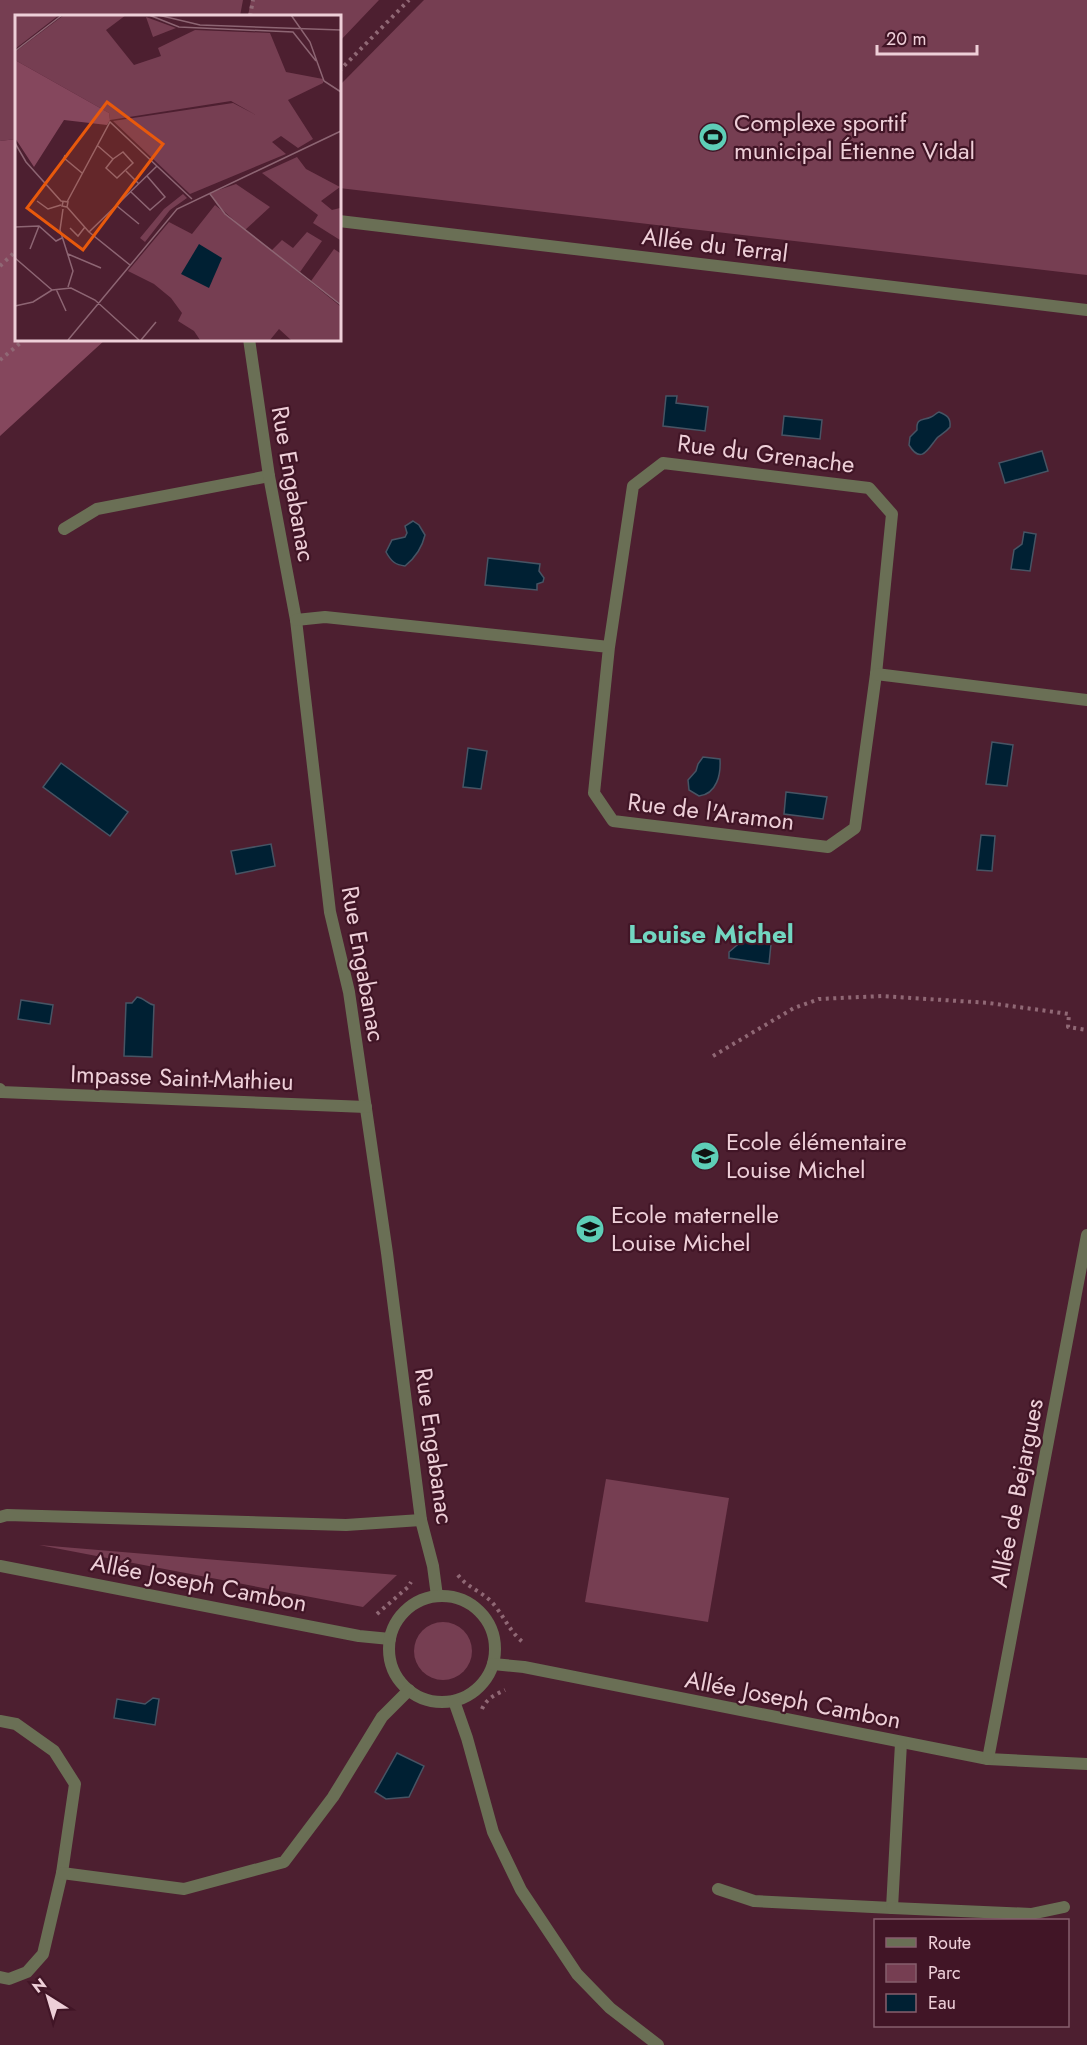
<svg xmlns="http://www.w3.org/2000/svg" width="1087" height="2045" font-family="Jost,sans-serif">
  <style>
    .green { fill: #763e52 }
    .forest { fill: #85475d }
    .water { fill: #002033; stroke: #475464; stroke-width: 1.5 }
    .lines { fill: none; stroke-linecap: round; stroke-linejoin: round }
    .path { stroke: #906875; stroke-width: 4; stroke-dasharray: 3 4.5; stroke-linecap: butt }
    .lane { stroke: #6a6f55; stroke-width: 12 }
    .street { stroke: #6a6f55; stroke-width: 12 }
    .labels { text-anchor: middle; stroke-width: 4.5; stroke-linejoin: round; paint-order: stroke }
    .poi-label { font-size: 24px; fill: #eecfd8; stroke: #411526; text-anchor: start }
    .street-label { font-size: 24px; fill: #eecfd8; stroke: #411526 }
    .neighbourhood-label { font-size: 26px; font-weight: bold; fill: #72d6c1; stroke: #411526 }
    .inset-road { fill: none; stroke: #8d6573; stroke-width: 1.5 }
    .view { fill: #e8590c; fill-opacity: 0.15; stroke: #e8590c; stroke-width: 3 }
    .inset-edge { fill: none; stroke: #eecfd8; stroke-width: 3 }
  </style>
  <rect width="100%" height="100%" fill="#4d1f30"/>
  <!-- green -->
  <g class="green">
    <polygon points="0,0 243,0 240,16 16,16 16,139 0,141"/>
    <polygon points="251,0 379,0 339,42 339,16 248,16"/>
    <polygon points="424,0 1087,0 1087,275 339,188 339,86"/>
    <polygon points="606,1479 729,1498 708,1622 585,1602"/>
    <polygon points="39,1545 397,1575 363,1607"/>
    <circle cx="443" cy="1651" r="29"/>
  </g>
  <!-- forest -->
  <polygon class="forest" points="16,139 16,339 106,339 0,436 0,141"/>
  <!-- water -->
  <g class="water">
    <polygon points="666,396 677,396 676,403 708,407 705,431 663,426"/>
    <path d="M939 412C947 415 951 418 950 427 946 432 942 434 938 437 930 445 922 467 909 445L910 437 917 430C916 417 923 421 931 417 934 416 936 413 939 412Z"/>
    <polygon points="784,416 822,420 820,439 782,435"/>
    <polygon points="1042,451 1048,471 1005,483 999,463"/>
    <path d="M413 521 419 525 425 535C422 548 415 558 405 566 395 565 391 561 386 552L392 540 405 537 407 533 405 526Z"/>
    <polygon points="1024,532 1036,534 1030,571 1011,569 1014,550 1022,544"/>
    <polygon points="488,558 540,564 539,571 544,578 543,582 537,584 537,590 485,585"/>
    <polygon points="992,742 1013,745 1007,786 986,784"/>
    <polygon points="468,748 487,751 481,789 463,787"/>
    <path d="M703 757 720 759C721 774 717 794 699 796L689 790 688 780 696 771 698 764Z"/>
    <polygon points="61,763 128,812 110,836 43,787"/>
    <polygon points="786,792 827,797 823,819 784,814"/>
    <polygon points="981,835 995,836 992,871 977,870"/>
    <polygon points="271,844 275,866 236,874 231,851"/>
    <polygon points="751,933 772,934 769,964 729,958 729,952"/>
    <path d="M137 997C144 998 148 1004 154 1005L152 1057 124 1056 126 1003H132Z"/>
    <polygon points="21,1000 53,1005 50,1024 18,1019"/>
    <polygon points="153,1698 159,1699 155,1725 114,1718 117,1699 145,1704"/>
    <polygon points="397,1753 424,1766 409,1797 386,1799 375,1792"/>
  </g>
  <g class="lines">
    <!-- path -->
    <g class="path">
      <polyline points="250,16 253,0"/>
      <polyline points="339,71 409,0"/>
      <polyline points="0,266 16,251"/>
      <polyline points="0,360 25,339"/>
      <polyline points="713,1056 794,1008 819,999 882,996 989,1003 1069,1014 1068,1027 1087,1030"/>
      <path d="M458 1575C468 1589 485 1592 495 1606 507 1621 509 1631 525 1644"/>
      <polyline points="377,1614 408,1587 411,1582"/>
      <path d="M482 1709C486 1699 496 1694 505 1690"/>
    </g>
    <!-- lane -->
    <g class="lane">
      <polyline points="64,529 97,509 269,476"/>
      <polyline points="0,1517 7,1515 346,1525 421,1520"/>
    </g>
    <!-- street -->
    <g class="street">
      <polyline points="339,221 1087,310"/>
      <polyline points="249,339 269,476 296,620 330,912 349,992 387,1253 421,1520 433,1566 437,1596"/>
      <polyline points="296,620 325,617 609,647 594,793 613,821 828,847 855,828 876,674 892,514 869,488 663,463 633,486 609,647"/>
      <polyline points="876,674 1087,700"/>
      <polyline points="0,1089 1,1092 366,1107"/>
      <polyline points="0,1566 359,1636 390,1639"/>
      <circle cx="442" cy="1649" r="53"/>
      <polyline points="493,1664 524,1667 988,1759 1087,1764"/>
      <polyline points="454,1701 467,1738 493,1832 521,1890 577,1974 610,2008 658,2045"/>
      <polyline points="0,1721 16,1724 54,1751 75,1784 62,1873 43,1954 27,1972 9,1979 0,1977"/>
      <polyline points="988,1759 1087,1235"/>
      <polyline points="62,1873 184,1889 284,1862 333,1797 382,1717 409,1690"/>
      <polyline points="718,1889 754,1901 892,1908 901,1743"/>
      <polyline points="892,1908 1031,1914 1064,1907"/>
    </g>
  </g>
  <!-- icons -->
  <defs>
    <g id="stadium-disc" transform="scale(1.5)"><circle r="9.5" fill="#5eceb7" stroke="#411526"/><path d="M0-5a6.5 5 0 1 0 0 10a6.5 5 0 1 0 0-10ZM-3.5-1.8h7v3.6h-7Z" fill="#111"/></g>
    <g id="school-disc" transform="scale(1.5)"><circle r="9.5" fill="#5eceb7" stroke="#411526"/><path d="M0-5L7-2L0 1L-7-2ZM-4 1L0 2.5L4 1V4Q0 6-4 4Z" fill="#111"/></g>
  </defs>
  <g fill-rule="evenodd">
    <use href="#stadium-disc" x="713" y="137"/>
    <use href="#school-disc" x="705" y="1156"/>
    <use href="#school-disc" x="590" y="1229"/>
  </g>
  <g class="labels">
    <!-- poi labels -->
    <g class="poi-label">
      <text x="734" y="131">Complexe sportif<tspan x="734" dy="28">municipal Étienne Vidal</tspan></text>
      <text x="726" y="1150">Ecole élémentaire<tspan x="726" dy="28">Louise Michel</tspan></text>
      <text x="611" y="1223">Ecole maternelle<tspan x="611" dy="28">Louise Michel</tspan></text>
    </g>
    <!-- street labels -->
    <g class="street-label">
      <text transform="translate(715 245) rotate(7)" y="8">Allée du Terral</text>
      <text transform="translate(766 454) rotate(7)" y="8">Rue du Grenache</text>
      <text transform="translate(293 484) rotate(80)" y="8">Rue Engabanac</text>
      <text transform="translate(711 812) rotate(7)" y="8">Rue de l'Aramon</text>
      <text transform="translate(363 964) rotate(80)" y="8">Rue Engabanac</text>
      <text transform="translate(182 1078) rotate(2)" y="8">Impasse Saint-Mathieu</text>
      <text transform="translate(434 1446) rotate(82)" y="8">Rue Engabanac</text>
      <text transform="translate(1017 1493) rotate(-79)" y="8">Allée de Bejargues</text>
      <text transform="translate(199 1583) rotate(11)" y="8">Allée Joseph Cambon</text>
      <text transform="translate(793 1700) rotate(11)" y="8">Allée Joseph Cambon</text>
    </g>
    <!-- neighbourhood labels -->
    <g class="neighbourhood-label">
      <text x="711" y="943">Louise Michel</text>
    </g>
  </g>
  <!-- overview -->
  <g transform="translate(15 15)">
    <rect width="326" height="326" fill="#4d1f30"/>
    <path d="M0 0H44L0 34ZM49 0H111L91 15 119 50 146 41 143 33 180 15 255 18 271 57 308 64V68L273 85 298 124 283 133 266 121 257 127 271 139 175 179 98 106 218 88 241 100 216 86 95 105 94 98 0 45V37ZM131 2 161 13 138 22ZM282 142 291 154 325 172 306 186 317 195 325 193V225L298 208 303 200 247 158ZM221 169 255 192 230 215 202 190 195 178ZM168 179 172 183 155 195 130 227 125 223 149 194ZM200 190 325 291V325H276L264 314 255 325H185L179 316 163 306 167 298 156 283 139 269 113 256 154 207 177 219ZM292 217 307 226 285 257 256 236 267 225 278 233ZM319 234 325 238V289L296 266Z" fill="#763e52"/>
    <path d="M0 45 94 98 95 105 92 110 49 105 19 152 0 123Z" fill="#85475d"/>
    <path d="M184 229 207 243 194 273 166 259Z" fill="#002033"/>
    <path class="inset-road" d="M134 0 164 12 278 17 301 46M143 0 185 10 326 15M276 0 295 27 309 66 326 77M0 36 47 0M0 128 11 147 46 186 53 187 52 192 47 191 48 187M83 131 98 144 91 153 102 163 118 148 108 137 98 144M50 140 49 143 67 158M111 156 124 169M116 177 135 195 150 182 132 161M195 179 210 199 326 290M22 186 33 194 46 190M52 187 95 107 177 184M102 191 124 209M52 192 74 217 115 250M48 194 45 215 58 256 53 272M0 212 24 211 41 226 47 223M55 213 63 221 70 212M74 217 142 151M15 234 24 211M53 239 86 253M0 243 37 275M41 274 51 296M0 291 18 287 37 275 56 273 80 285 124 325M53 325 162 194 326 116M126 325 141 307"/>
    <path class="view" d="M92 87 148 129 68 235 12 193Z"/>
    <rect width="326" height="326" class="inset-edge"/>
  </g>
  <!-- legend -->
  <rect x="874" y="1919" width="195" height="108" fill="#411526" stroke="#865f6d" stroke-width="1.5"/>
  <rect x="886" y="1938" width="30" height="9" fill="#6a6f55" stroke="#865f6d" stroke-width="1.5"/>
  <text x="928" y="1949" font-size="18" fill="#eecfd8">Route</text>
  <rect x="886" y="1964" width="30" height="18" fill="#763e52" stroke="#865f6d" stroke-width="1.5"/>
  <text x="928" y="1979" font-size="18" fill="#eecfd8">Parc</text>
  <rect x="886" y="1994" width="30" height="18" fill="#002033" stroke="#865f6d" stroke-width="1.5"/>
  <text x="928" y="2009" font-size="18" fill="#eecfd8">Eau</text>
  <!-- north arrow -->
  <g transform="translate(48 1997) rotate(323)" stroke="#411526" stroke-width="4.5" paint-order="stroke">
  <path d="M0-4.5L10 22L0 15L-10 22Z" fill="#eecfd8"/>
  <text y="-9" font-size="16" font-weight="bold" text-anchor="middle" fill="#eecfd8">N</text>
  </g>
  <!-- scale -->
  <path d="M877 45v9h100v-9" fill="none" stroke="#eecfd8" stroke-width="3"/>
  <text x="886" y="45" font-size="18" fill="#eecfd8" stroke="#411526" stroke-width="4.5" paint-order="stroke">20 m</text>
</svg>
